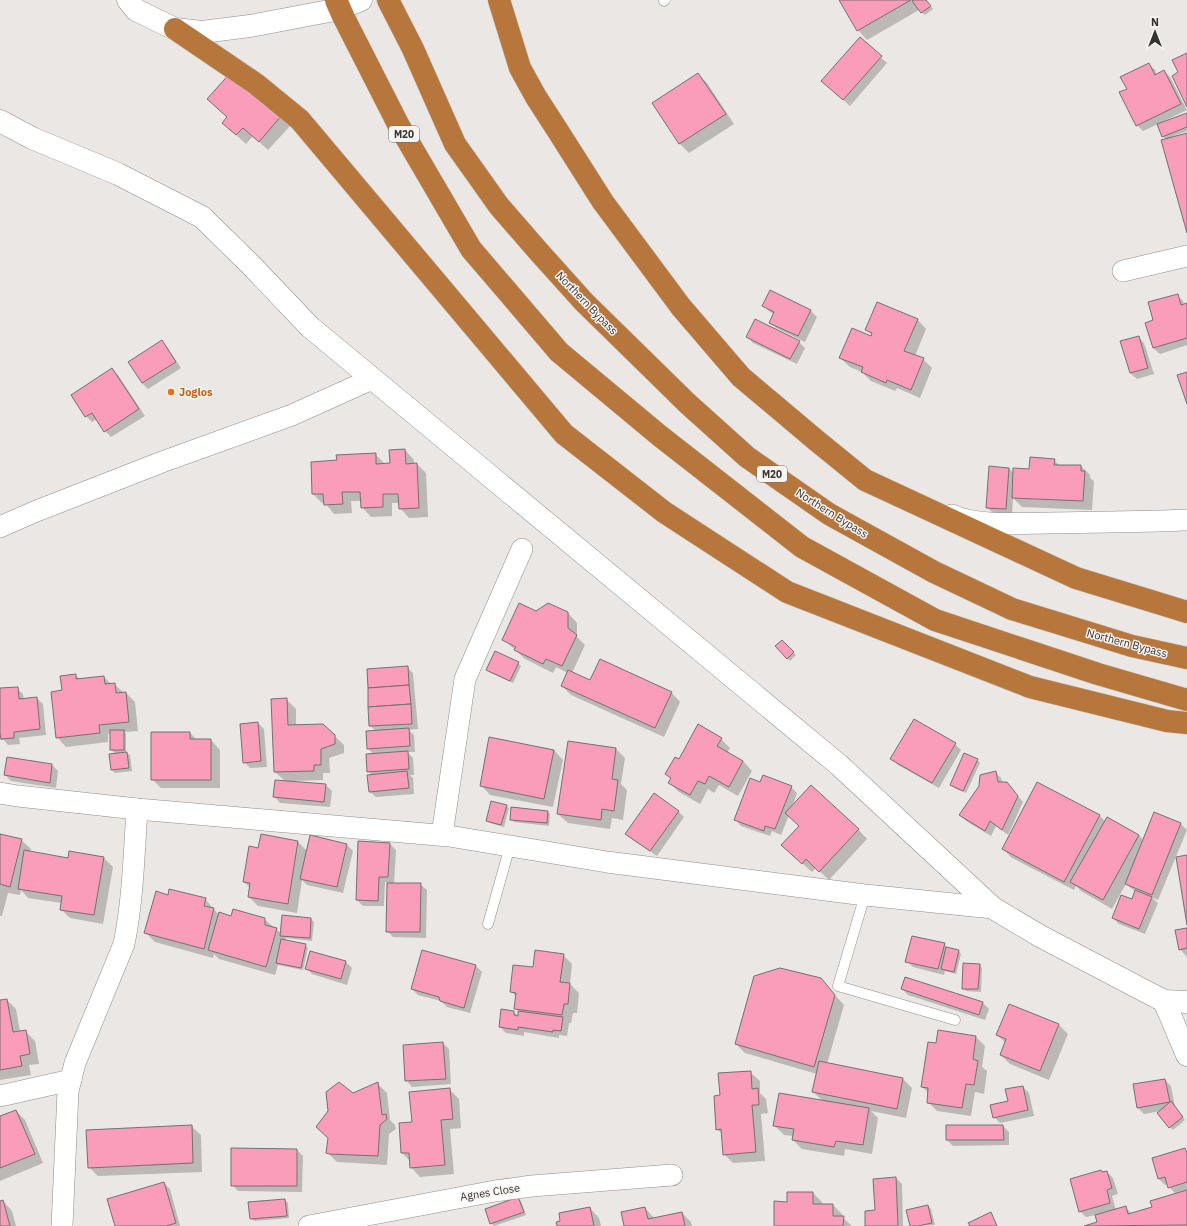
<svg xmlns="http://www.w3.org/2000/svg" width="1187" height="1226" font-family="'IBM Plex Sans',sans-serif">
  <style>
    .shadow { fill: #0003; fill-rule: evenodd }
    .building { fill: #f99dbb; stroke: #747071 }
    .lines { fill: none; stroke-linecap: round; stroke-linejoin: round }
    .lane-casing { stroke: #908d8a; stroke-width: 11 }
    .street-casing { stroke: #908d8a; stroke-width: 22 }
    .secondary-casing { stroke: #908d8a; stroke-width: 23 }
    .highway-casing { stroke: #c6c6c6; stroke-width: 23 }
    .lane { stroke: #fff; stroke-width: 10 }
    .street { stroke: #fff; stroke-width: 21 }
    .secondary { stroke: #fff; stroke-width: 22 }
    .highway { stroke: #b7773c; stroke-width: 22 }
    .highway-bridge-casing { stroke: #c6c6c6; stroke-width: 23; stroke-linecap: butt }
    .highway-bridge { stroke: #b7773c; stroke-width: 22 }
    .food-dot { fill: #e8710a; stroke: #f8f4f1; stroke-width: 1.5 }
    .labels { text-anchor: middle; stroke-width: 3; stroke-linejoin: round; paint-order: stroke }
    .shield { fill: #f8f4f1; stroke: #706d6b; stroke-width: 1 }
    .shield-label { font-size: 10px; font-weight: bold; fill: #353332 }
    .street-label { font-size: 11px; fill: #353332; stroke: #f8f4f1 }
    .food-label { font-size: 11px; font-weight: bold; fill: #c56008; stroke: #f8f4f1; text-anchor: start }
  </style>
  <rect width="100%" height="100%" fill="#eae7e4"/>
  <!-- shadow -->
  <g class="shadow">
    <polygon points="840,0 926,0 933,9 925,15 919,10 867,40 858,30"/>
    <polygon points="860,39 887,63 850,106 829,87"/>
    <polygon points="1149,64 1155,70 1157,75 1164,71 1170,77 1187,110 1164,121 1164,123 1187,115 1187,131 1171,137 1171,138 1187,134 1187,229 1166,140 1163,136 1158,124 1143,131 1137,125 1128,89"/>
    <polygon points="232,72 291,125 268,150 253,136 246,144 223,123 228,117"/>
    <polygon points="698,74 707,83 734,124 689,153 680,144 653,103"/>
    <polygon points="1177,295 1183,301 1184,305 1187,304 1187,345 1160,354 1153,348 1155,321"/>
    <polygon points="764,306 811,311 817,317 805,342 776,328 770,322 774,314 770,312"/>
    <polygon points="917,319 926,329 915,356 923,359 932,368 920,398 897,388 895,391 871,381 862,372 850,367 840,358 872,337 872,335 867,330"/>
    <polygon points="747,337 799,342 805,348 797,364 753,343"/>
    <polygon points="1138,337 1144,343 1154,374 1137,379 1130,373"/>
    <polygon points="161,341 167,347 181,368 148,389 142,383"/>
    <polygon points="112,369 118,375 145,416 111,437 105,431 97,419 92,422 86,416"/>
    <polygon points="405,450 414,460 414,464 417,464 426,473 428,517 409,518 400,508 399,503 392,503 392,516 371,517 362,507 361,501 351,501 352,513 334,514 325,503 322,503 313,494 338,461 375,454 385,464 391,464"/>
    <polygon points="1054,460 1060,466 1081,466 1090,475 1090,478 1094,481 1092,510 1022,507 1013,498 1012,515 993,513 987,507 1009,468 1014,474 1030,470"/>
    <path d="M568 613 577 623V637L585 645 572 673 591 682 671 692 680 702 664 737 571 695 562 686 568 673 556 667 553 673 525 659 503 639ZM513 644 520 650 513 646Z"/>
    <polygon points="782,641 796,655 790,661 776,646"/>
    <polygon points="518,663 521,666 513,683 489,672 487,669"/>
    <polygon points="407,667 413,673 418,729 409,730 414,735 415,752 407,752 413,758 414,775 410,775 413,778 414,794 376,797 369,791 372,775 368,771 374,755 368,748 376,731 370,726"/>
    <polygon points="75,675 80,679 104,677 111,684 114,684 124,693 126,693 135,702 138,731 125,732 126,734 126,753 130,755 132,771 115,773 112,770 110,755 116,754 111,750 111,734 108,734 108,742 66,747 57,737 63,691"/>
    <polygon points="17,688 23,694 24,700 37,698 43,704 46,735 19,738 20,744 8,745 4,740 0,740 0,689"/>
    <polygon points="286,699 296,709 296,725 323,725 344,745 344,753 329,758 330,773 323,773 323,780 292,781 292,782 326,785 332,791 330,807 280,803 274,796 285,781 275,772"/>
    <polygon points="258,723 264,729 267,767 250,768 244,762"/>
    <polygon points="152,733 190,733 197,740 211,740 220,750 220,788 161,788 152,779"/>
    <polygon points="721,739 730,748 727,753 743,761 752,771 738,796 719,785 714,793 708,789 700,804 679,792 670,783 671,779 666,774"/>
    <polygon points="955,744 961,750 939,788 898,765 892,759"/>
    <polygon points="616,749 625,758 621,784 627,790 623,820 612,818 610,829 568,823 558,814"/>
    <polygon points="554,750 563,760 553,807 490,795 481,785"/>
    <polygon points="8,758 52,765 58,771 56,788 11,781 5,775"/>
    <polygon points="977,760 980,763 966,793 954,788 951,785"/>
    <polygon points="995,772 1001,778 1003,783 1013,790 1023,802 1008,835 996,826 991,836 966,821 960,815"/>
    <polygon points="761,783 791,787 797,793 792,807 858,829 867,839 829,880 816,868 812,872 792,854 800,826 789,815 781,835 772,831 770,836 741,826 735,819"/>
    <polygon points="506,806 509,808 504,827 490,823 487,821"/>
    <polygon points="678,811 684,817 657,856 633,840 627,834"/>
    <polygon points="548,812 550,814 549,826 514,822 512,820"/>
    <polygon points="1154,813 1181,824 1187,830 1158,900 1151,897 1158,903 1145,934 1119,924 1113,918 1132,901 1136,891 1132,889 1126,884 1112,909 1081,891 1076,886 1074,890 1012,858 1003,849 1099,815 1105,821 1107,818 1139,835 1143,840"/>
    <polygon points="0,835 21,840 31,849 30,852 69,859 104,858 113,867 103,924 70,918 61,909 62,903 28,898 21,890 20,895 8,893 2,916 0,916"/>
    <polygon points="298,842 307,851 347,845 353,851 343,893 307,885 302,880 297,913 258,906 249,897 250,888 244,882 259,849"/>
    <polygon points="390,844 396,850 394,884 420,884 427,890 426,938 393,937 387,931 388,883 385,882 384,906 363,906 357,900"/>
    <polygon points="169,896 205,899 219,915 232,917 264,919 282,934 283,917 311,919 314,922 312,941 286,938 285,941 305,945 308,948 303,970 278,965 275,975 219,959 214,954 213,958 155,942 146,933"/>
    <polygon points="1187,929 1187,957 1180,949"/>
    <polygon points="944,944 948,948 959,951 961,954 956,974 945,971 944,975 913,967 907,961"/>
    <polygon points="311,952 346,962 352,968 347,985 312,974 306,968"/>
    <polygon points="422,952 476,966 482,972 470,1013 447,1007 441,1001 418,995 412,989"/>
    <polygon points="563,955 572,964 570,984 579,993 577,1013 573,1013 571,1023 569,1023 567,1036 559,1035 559,1038 524,1032 524,1036 506,1033 500,1027 514,1012 519,1017 519,1012 516,1008 517,998 511,991 534,969"/>
    <polygon points="980,965 982,968 981,992 966,991 963,988"/>
    <polygon points="820,979 844,1005 827,1064 903,1079 912,1088 906,1118 871,1111 878,1118 872,1154 845,1149 844,1156 802,1149 793,1140 794,1136 784,1135 774,1125 823,1101 813,1092 817,1074 745,1053 736,1044"/>
    <polygon points="902,989 983,1003 989,1009 985,1020 908,995"/>
    <polygon points="7,1000 16,1009 20,1032 26,1032 35,1041 39,1064 29,1065 31,1075 0,1080 0,1001"/>
    <polygon points="1010,1005 1059,1025 1068,1034 1049,1080 1010,1064 1001,1055 1006,1043 997,1035"/>
    <polygon points="939,1031 976,1037 985,1046 982,1067 987,1071 984,1094 975,1092 971,1116 937,1111 928,1102 929,1093 922,1087 937,1045"/>
    <polygon points="443,1043 449,1049 451,1084 412,1087 406,1080 404,1046"/>
    <polygon points="750,1072 760,1081 760,1093 766,1099 768,1113 761,1114 765,1161 733,1163 724,1154 722,1134 717,1129 721,1096"/>
    <polygon points="1165,1080 1171,1086 1175,1107 1185,1120 1173,1130 1158,1113 1161,1111 1144,1114 1138,1108"/>
    <polygon points="378,1084 387,1093 390,1120 395,1125 396,1129 389,1134 387,1165 337,1162 328,1153 352,1094"/>
    <polygon points="1023,1087 1029,1093 1034,1116 1000,1123 994,1117"/>
    <polygon points="449,1089 459,1099 461,1128 450,1129 454,1174 420,1177 411,1167 410,1161 402,1153 413,1123"/>
    <polygon points="16,1111 25,1120 43,1163 0,1181 0,1117"/>
    <polygon points="191,1126 201,1135 202,1172 98,1176 89,1167"/>
    <polygon points="1003,1126 1009,1132 1009,1145 953,1146 947,1140"/>
    <polygon points="1185,1149 1187,1151 1187,1226 1087,1226 1098,1223 1096,1215 1086,1217 1080,1211 1102,1173 1107,1172 1113,1178 1118,1194 1112,1196 1116,1210 1125,1207 1132,1214 1153,1208 1176,1194 1169,1187 1168,1184 1165,1185 1159,1179 1153,1159"/>
    <polygon points="297,1150 303,1156 302,1192 238,1191 232,1185"/>
    <polygon points="896,1178 902,1184 903,1226 866,1226"/>
    <polygon points="164,1183 170,1189 180,1226 116,1226"/>
    <polygon points="788,1193 813,1193 822,1202 822,1205 833,1205 842,1214 842,1217 852,1226 775,1226 788,1203"/>
    <polygon points="518,1198 521,1201 526,1215 494,1226 491,1223"/>
    <polygon points="285,1200 288,1203 289,1218 254,1221 251,1218"/>
    <polygon points="3,1201 12,1211 16,1226 0,1226 0,1202"/>
    <polygon points="928,1206 931,1209 935,1225 911,1226"/>
    <polygon points="590,1208 599,1218 601,1226 558,1226"/>
    <polygon points="645,1208 654,1218 682,1213 691,1222 692,1226 625,1226"/>
  </g>
  <!-- building -->
  <g class="building">
    <polygon points="839,0 911,0 857,31"/>
    <polygon points="914,0 926,0 931,6 921,13 912,1"/>
    <polygon points="860,37 882,56 843,100 821,81"/>
    <polygon points="1187,53 1187,107 1172,76 1178,72 1172,60"/>
    <polygon points="1149,63 1155,75 1164,70 1181,104 1136,126 1119,92 1127,89 1120,77"/>
    <polygon points="232,71 282,115 259,142 243,128 236,135 222,123 227,117 207,99"/>
    <polygon points="698,73 726,114 679,144 652,103"/>
    <polygon points="1187,113 1187,127 1162,137 1157,124"/>
    <polygon points="1187,133 1187,233 1161,140"/>
    <polygon points="770,290 811,310 798,336 769,323 774,312 762,306"/>
    <polygon points="1178,294 1181,305 1187,303 1187,338 1153,348 1145,323 1153,320 1148,302"/>
    <polygon points="877,302 918,319 904,351 924,358 911,390 887,380 886,383 861,372 863,367 839,358 852,328 871,336 872,333 865,330"/>
    <polygon points="755,319 800,341 790,359 746,337"/>
    <polygon points="1139,336 1148,368 1130,373 1120,341"/>
    <polygon points="162,340 176,362 142,383 128,362"/>
    <polygon points="112,368 139,409 104,432 92,413 85,417 71,395"/>
    <polygon points="1187,372 1187,404 1177,375"/>
    <polygon points="405,449 406,464 417,463 419,508 399,509 398,494 383,494 383,507 361,508 360,492 342,492 343,504 324,505 323,494 312,494 311,462 337,460 336,455 376,453 376,464 390,463 389,450"/>
    <polygon points="1030,457 1055,459 1054,465 1081,465 1081,471 1085,471 1083,501 1012,498 1013,468 1029,469"/>
    <polygon points="989,466 1009,468 1006,509 986,508"/>
    <polygon points="519,603 536,611 548,603 568,612 568,628 577,635 562,666 546,659 543,664 514,650 516,647 502,640"/>
    <polygon points="782,640 794,652 787,659 775,646"/>
    <polygon points="495,651 519,662 510,681 486,670"/>
    <polygon points="600,659 672,692 655,728 561,686 568,670 590,680"/>
    <polygon points="408,666 409,685 368,688 367,669"/>
    <polygon points="76,674 76,679 104,676 105,684 115,683 116,693 126,692 129,722 99,725 100,733 56,738 51,692 62,690 60,676"/>
    <polygon points="409,685 411,704 368,707 368,688"/>
    <polygon points="18,687 19,699 37,697 40,729 14,732 14,738 1,739 0,734 0,688"/>
    <polygon points="287,698 288,725 323,724 335,735 335,744 321,749 321,765 314,765 314,771 274,772 271,699"/>
    <polygon points="411,704 412,724 369,726 368,707"/>
    <polygon points="914,719 956,743 932,783 890,759"/>
    <polygon points="258,722 261,761 243,763 240,724"/>
    <polygon points="698,724 722,738 717,746 743,761 729,787 709,776 705,784 698,781 690,795 668,783 671,778 665,774 675,757 679,759"/>
    <polygon points="409,728 410,746 367,749 366,731"/>
    <rect x="110" y="730" width="14" height="20"/>
    <polygon points="151,732 190,732 190,739 211,739 211,780 151,780"/>
    <polygon points="489,737 554,750 544,799 480,786"/>
    <polygon points="568,741 616,748 612,779 618,780 614,811 602,809 601,820 557,814"/>
    <polygon points="408,751 409,769 367,772 366,754"/>
    <polygon points="127,752 129,768 111,770 109,754"/>
    <polygon points="964,753 978,759 963,791 950,785"/>
    <polygon points="7,757 52,764 50,783 4,775"/>
    <polygon points="407,771 409,788 369,792 367,775"/>
    <polygon points="996,771 998,782 1007,782 1018,796 1002,830 990,821 985,831 959,815 979,786 980,775"/>
    <polygon points="763,775 792,786 775,829 765,826 764,831 734,820 750,778 760,782"/>
    <polygon points="275,780 326,784 324,802 273,797"/>
    <polygon points="1037,782 1100,815 1064,882 1002,849"/>
    <polygon points="811,785 859,829 819,872 806,859 802,864 781,845 799,826 785,813"/>
    <polygon points="654,793 679,811 650,851 625,834"/>
    <polygon points="491,801 507,805 501,825 486,821"/>
    <polygon points="511,807 548,811 547,823 510,820"/>
    <polygon points="1154,812 1181,823 1152,895 1125,884"/>
    <polygon points="1107,817 1139,835 1103,900 1070,882"/>
    <polygon points="0,834 22,839 10,887 0,884"/>
    <polygon points="261,834 298,841 288,904 248,897 250,883 243,882 249,846 258,848"/>
    <polygon points="310,835 347,844 337,887 300,879"/>
    <polygon points="358,841 390,843 388,877 379,877 378,901 356,900"/>
    <polygon points="24,850 68,858 69,851 104,857 94,915 60,910 62,896 18,889"/>
    <polygon points="1187,855 1187,925 1176,857"/>
    <polygon points="387,883 421,883 420,932 386,932"/>
    <polygon points="169,889 206,898 204,906 214,908 204,949 144,933 156,891 168,895"/>
    <polygon points="1135,890 1152,897 1139,929 1112,918 1121,895 1132,899"/>
    <polygon points="233,909 265,918 265,925 277,928 266,967 208,950 219,912 231,916"/>
    <polygon points="282,915 311,918 310,938 280,936"/>
    <polygon points="1187,928 1187,948 1179,950 1175,930"/>
    <polygon points="912,936 945,943 938,969 905,962"/>
    <polygon points="281,939 306,944 301,968 276,963"/>
    <polygon points="946,947 959,950 954,972 941,969"/>
    <polygon points="422,950 476,965 464,1008 440,1001 439,997 411,989"/>
    <polygon points="535,950 564,954 560,982 570,983 568,1004 564,1004 562,1015 514,1009 516,993 510,992 513,965 533,967"/>
    <polygon points="310,951 346,961 341,979 305,969"/>
    <polygon points="963,963 980,964 978,989 962,989"/>
    <polygon points="780,968 821,978 835,995 814,1067 735,1044 754,976"/>
    <polygon points="905,977 983,1002 979,1015 901,989"/>
    <polygon points="7,999 13,1032 26,1030 30,1054 20,1056 22,1066 0,1070 0,1000"/>
    <polygon points="1009,1004 1059,1024 1040,1071 1000,1055 1006,1039 996,1035"/>
    <polygon points="501,1009 514,1011 514,1015 518,1016 518,1011 563,1017 561,1031 553,1030 553,1032 518,1027 518,1030 499,1027"/>
    <polygon points="938,1030 976,1036 973,1059 978,1061 974,1085 966,1084 962,1108 927,1103 928,1088 921,1087 928,1042 936,1043"/>
    <polygon points="443,1042 446,1079 405,1081 403,1045"/>
    <polygon points="819,1061 903,1078 897,1109 812,1092"/>
    <polygon points="751,1071 752,1089 758,1088 759,1105 752,1105 756,1152 723,1155 721,1129 716,1130 714,1096 720,1095 718,1073"/>
    <polygon points="1165,1079 1170,1102 1137,1108 1133,1084"/>
    <polygon points="339,1082 353,1093 378,1082 382,1115 386,1114 387,1119 380,1125 378,1156 329,1154 326,1153 328,1138 316,1127 328,1111 326,1092"/>
    <polygon points="1023,1086 1028,1110 993,1118 990,1105 1008,1101 1005,1089"/>
    <polygon points="450,1088 453,1119 441,1120 445,1165 410,1168 409,1153 401,1153 399,1123 412,1122 409,1092"/>
    <polygon points="779,1093 869,1108 863,1145 836,1141 834,1147 792,1140 794,1129 773,1126"/>
    <polygon points="1171,1101 1183,1117 1169,1128 1157,1113"/>
    <polygon points="16,1110 35,1154 0,1168 0,1116"/>
    <polygon points="192,1125 193,1163 88,1168 86,1130"/>
    <polygon points="946,1125 1003,1125 1004,1140 946,1140"/>
    <polygon points="231,1148 297,1149 297,1186 231,1186"/>
    <polygon points="1185,1148 1187,1153 1187,1182 1168,1188 1165,1177 1158,1179 1152,1158"/>
    <polygon points="1101,1170 1102,1172 1107,1171 1112,1188 1107,1190 1110,1203 1079,1212 1070,1179"/>
    <polygon points="896,1177 898,1226 865,1226 865,1211 875,1210 873,1179"/>
    <polygon points="164,1182 176,1223 166,1226 115,1226 107,1199"/>
    <polygon points="1187,1190 1187,1225 1084,1226 1097,1222 1095,1215 1126,1206 1128,1214 1152,1207 1150,1201"/>
    <polygon points="787,1192 813,1192 813,1204 833,1204 833,1216 844,1216 843,1226 774,1226 774,1201 787,1202"/>
    <polygon points="518,1197 524,1212 490,1224 485,1209"/>
    <polygon points="285,1199 287,1216 250,1219 248,1202"/>
    <polygon points="3,1200 10,1226 0,1226 0,1201"/>
    <polygon points="928,1205 932,1223 918,1226 910,1226 906,1210"/>
    <polygon points="590,1207 594,1226 557,1226 556,1222 560,1221 559,1213"/>
    <polygon points="645,1207 648,1219 682,1212 685,1226 624,1226 621,1212"/>
    <polygon points="991,1212 997,1226 970,1226 968,1223"/>
  </g>
  <g class="lines">
    <!-- lane casing -->
    <g class="lane-casing">
      <g id="lane">
        <polyline points="664,1 665,0"/>
        <polyline points="865,895 838,986 955,1020"/>
        <polyline points="488,924 510,846"/>
      </g>
    </g>
    <!-- street casing -->
    <g class="street-casing">
      <g id="street">
        <polyline points="1123,271 1187,256"/>
        <path d="M952 515C977 527 1022 523 1049 523 1095 522 1141 522 1187 520"/>
        <polyline points="0,527 34,512 162,462 292,415 372,379"/>
        <polyline points="0,793 18,796 137,809 449,836 607,862 865,895 993,908"/>
        <polyline points="442,835 465,679 522,549"/>
        <polyline points="0,1096 71,1080"/>
        <path d="M62 1226 68 1091 75 1063 124 944C133 900 134 854 137 809"/>
        <polyline points="309,1226 495,1191 532,1186 672,1175"/>
      </g>
    </g>
    <!-- secondary casing -->
    <g class="secondary-casing">
      <g id="secondary">
        <polyline points="128,0 136,10 175,29 202,32 250,26 308,15 340,9 361,0"/>
        <polyline points="0,121 32,138 118,174 202,217 250,264 310,327 839,765 993,908 1040,936 1164,1001 1187,1002"/>
        <polyline points="1164,1001 1187,1055"/>
      </g>
    </g>
    <!-- highway casing -->
    <g class="highway-casing">
      <g id="highway">
        <polyline points="388,0 413,49 455,144 499,206 539,252 584,302 687,403 747,457 829,514 934,572 1012,609 1132,646 1187,658"/>
        <polyline points="499,0 520,68 536,97 556,128 603,202 681,307 741,377 817,441 865,480 1076,578 1187,612"/>
        <polyline points="343,16 398,124 471,249 559,352 660,436 802,547 935,620 1098,674 1187,700"/>
        <polyline points="175,29 256,84 300,120 564,434 664,512 787,592 1030,687 1167,721 1187,723"/>
      </g>
    </g>
    <!-- lane -->
    <use href="#lane" class="lane"/>
    <!-- street -->
    <use href="#street" class="street"/>
    <!-- secondary -->
    <use href="#secondary" class="secondary"/>
    <!-- highway -->
    <use href="#highway" class="highway"/>
    <!-- highway-bridge casing -->
    <g class="highway-bridge-casing">
      <polyline id="highway-bridge" points="336,0 343,16"/>
    </g>
    <!-- highway-bridge -->
    <use href="#highway-bridge" class="highway-bridge"/>
  </g>
  <!-- markers -->
  <circle class="food-dot" cx="171" cy="392" r="4"/>
  <g class="labels">
    <!-- shield labels -->
    <g class="shield">
      <rect x="389" y="126" width="30" height="16" rx="3"/>
      <rect x="757" y="466" width="30" height="16" rx="3"/>
    </g>
    <g class="shield-label">
      <text x="404" y="138">M20</text>
      <text x="772" y="478">M20</text>
    </g>
    <!-- street labels -->
    <g class="street-label">
      <text transform="translate(587 303) rotate(46)" y="4">Northern Bypass</text>
      <text transform="translate(832 513) rotate(32)" y="4">Northern Bypass</text>
      <text transform="translate(1127 643) rotate(15)" y="4">Northern Bypass</text>
      <text transform="translate(490 1192) rotate(-9)" y="4">Agnes Close</text>
    </g>
    <!-- food labels -->
    <g class="food-label">
      <text x="179" y="396">Joglos</text>
    </g>
  </g>
  <!-- north arrow -->
  <g transform="translate(1155 32)" stroke="#f8f4f1" stroke-width="3" paint-order="stroke">
  <path d="M0-3L7 15L0 10L-7 15Z" fill="#353332"/>
  <text y="-6" font-size="11" font-weight="bold" text-anchor="middle" fill="#353332">N</text>
  </g>
</svg>
